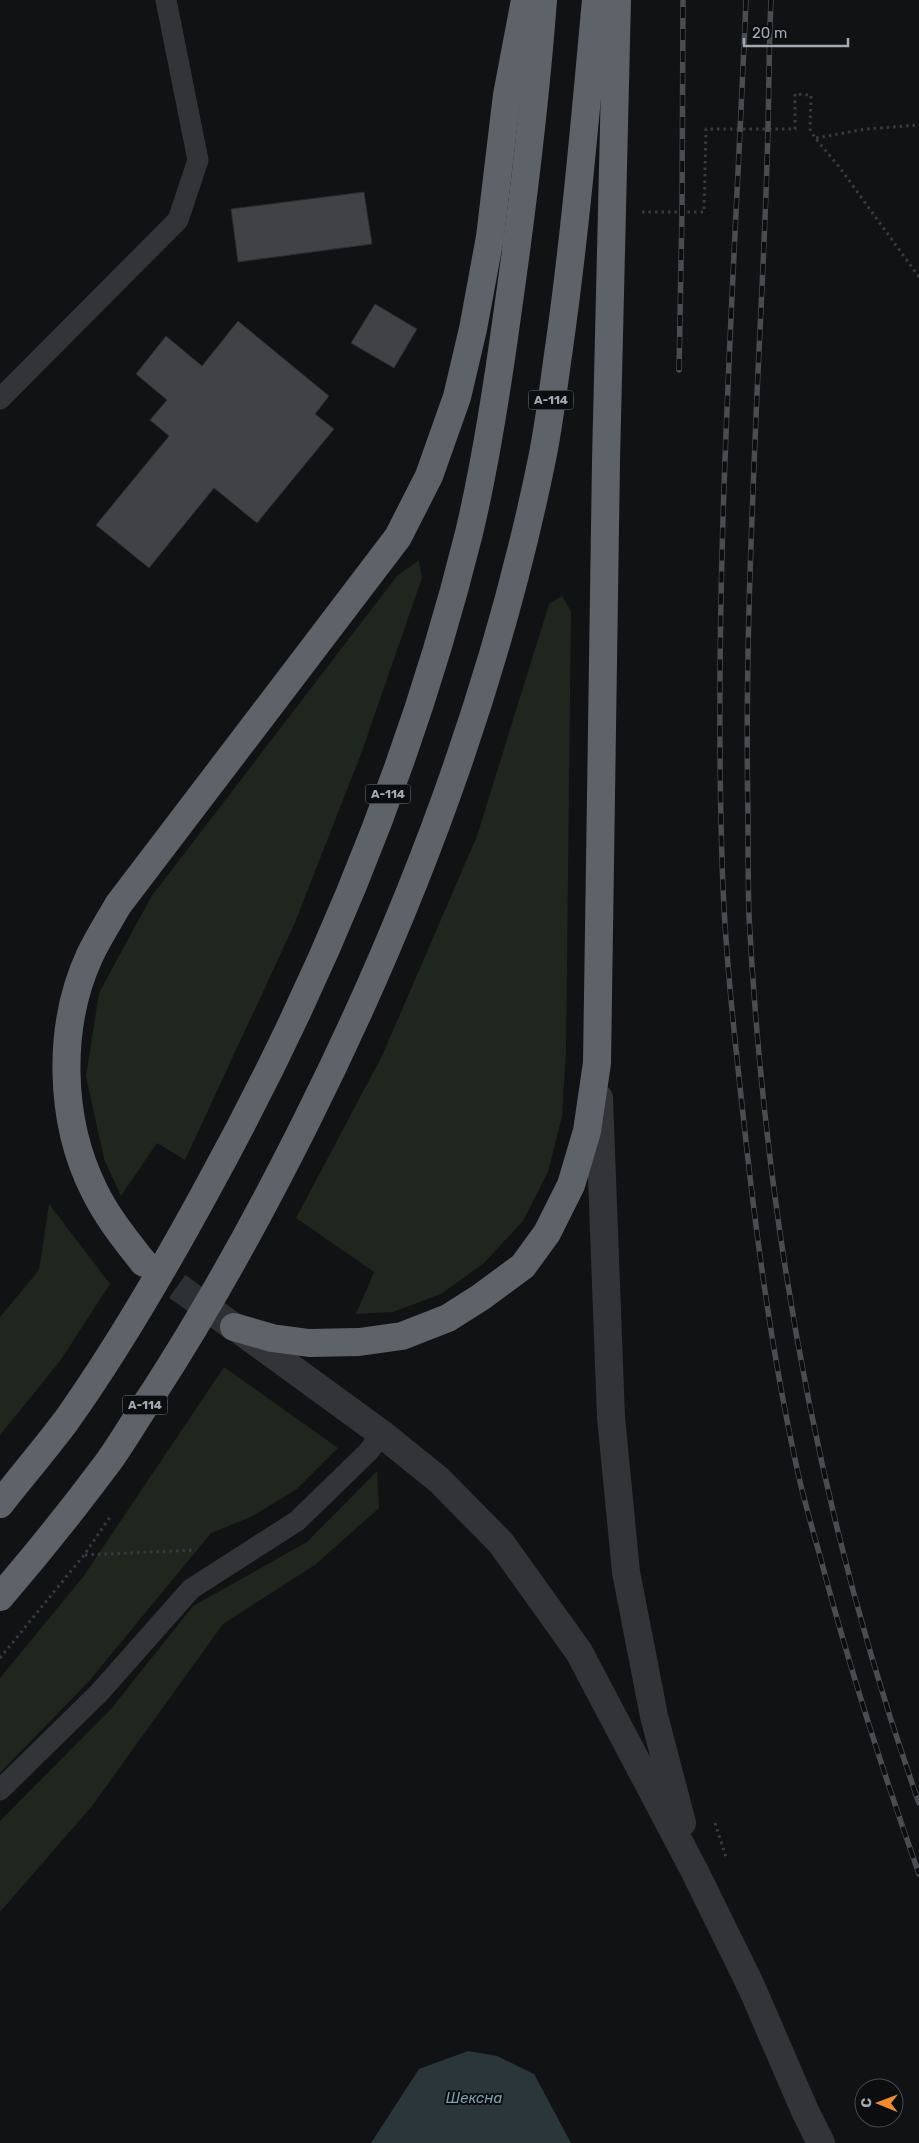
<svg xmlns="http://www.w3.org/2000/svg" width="919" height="2143" font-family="Rubik,sans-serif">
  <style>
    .green { fill: #1e261e }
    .water { fill: #2b363b }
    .building { fill: #404246; stroke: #2b2c2f }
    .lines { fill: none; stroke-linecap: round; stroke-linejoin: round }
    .highway-tunnel { stroke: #2e3133; stroke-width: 28; stroke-dasharray: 28 14; stroke-linecap: butt }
    .path { stroke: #383b3f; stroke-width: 3; stroke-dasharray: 2.5 4; stroke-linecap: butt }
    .lane { stroke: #323438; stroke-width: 21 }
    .street { stroke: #323438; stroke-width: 28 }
    .highway { stroke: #5e6369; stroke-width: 28 }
    .rail-casing { stroke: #494c51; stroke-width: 5.5 }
    .rail { stroke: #0c0d0e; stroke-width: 4; stroke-dasharray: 11; stroke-linecap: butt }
    .labels { text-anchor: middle; stroke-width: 4; stroke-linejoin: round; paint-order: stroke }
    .shield { fill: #0c0d0e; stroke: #757c82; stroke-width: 1 }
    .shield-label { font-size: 12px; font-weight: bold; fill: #a2abb4 }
    .water-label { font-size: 15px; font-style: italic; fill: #79a0b0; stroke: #0c0d0e }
  </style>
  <rect width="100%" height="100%" fill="#111213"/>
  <!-- green -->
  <g class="green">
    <polygon points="419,560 422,578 361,754 294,925 185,1160 157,1143 121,1196 104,1159 86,1076 99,993 151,897 397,576"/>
    <polygon points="562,596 571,611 566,1052 562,1116 548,1172 523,1221 484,1263 441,1294 393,1312 356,1314 374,1272 296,1218 382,1056 477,836 549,604"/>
    <polygon points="49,1204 110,1284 60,1361 0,1435 0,1317 39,1270"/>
    <polygon points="224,1367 338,1448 297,1489 251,1517 211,1533 90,1680 0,1773 0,1678 83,1577"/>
    <polygon points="377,1471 379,1508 315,1565 223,1624 92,1806 0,1912 0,1821 111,1709 193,1606 307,1542"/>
  </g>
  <!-- water -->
  <polygon class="water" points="468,2051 497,2056 534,2074 571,2143 371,2143 419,2069"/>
  <!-- building -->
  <g class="building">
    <polygon points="364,192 372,244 238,262 231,209"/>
    <polygon points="375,304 417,329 394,368 351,343"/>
    <polygon points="238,321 329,396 315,414 334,429 257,523 214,488 149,568 96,525 169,436 150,420 167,400 136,374 166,336 202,366"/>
  </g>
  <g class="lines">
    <!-- highway-tunnel -->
    <polyline class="highway-tunnel" points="143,1262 234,1327"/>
    <!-- path -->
    <g class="path">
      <polyline points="816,138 866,129 919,125"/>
      <polyline points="642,212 704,212 706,129 795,129 795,94 811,95 810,129 815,138 840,168 919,277"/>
      <polyline points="85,1555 196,1550"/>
      <polyline points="0,1658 84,1555 110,1517"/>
      <polyline points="715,1823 727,1860"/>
    </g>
    <!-- lane -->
    <g class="lane">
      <polyline points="0,399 178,220 198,160 166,0"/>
      <polyline points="0,1790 99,1693 191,1589 297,1521 368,1452 382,1434"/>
    </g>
    <!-- street -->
    <g class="street">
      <polyline points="599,1098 611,1417 626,1572 654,1716 682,1823"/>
      <polyline points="238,1329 382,1434 439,1480 501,1543 579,1652 694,1870 751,1986 805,2111 821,2143"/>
    </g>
    <!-- highway -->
    <g class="highway">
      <path d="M143 1262C125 1239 107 1217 94 1190 59 1120 57 1026 90 955 98 938 109 921 118 905L398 537 429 476 457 397 473 329 490 237 507 95 525 0"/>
      <polyline points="234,1327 272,1338 309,1343 359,1342 402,1336 448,1318 481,1297 523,1266 547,1233 571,1185 587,1131 597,1063 606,461 617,0"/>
      <path d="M0 1504C22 1476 45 1449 66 1421 118 1348 163 1270 206 1191 320 984 412 763 469 533 486 462 497 389 507 316 522 211 535 106 543 0"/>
      <path d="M0 1597C38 1553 74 1508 109 1461 124 1440 137 1417 152 1395 209 1307 259 1216 306 1122 411 912 495 689 542 459 549 425 553 390 558 355 575 237 585 119 596 0"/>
    </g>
    <!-- rail casing -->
    <g class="rail-casing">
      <g id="rail">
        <path d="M746 0C734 286 713 572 722 858 724 940 733 1023 742 1105 755 1228 771 1351 798 1473 804 1500 812 1528 820 1556 848 1663 882 1769 919 1874"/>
        <path d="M771 0C769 43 769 85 768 128 766 217 761 305 757 394 751 534 745 674 748 815 748 848 748 882 749 916 765 1217 818 1518 919 1803"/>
        <polyline points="679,370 682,212 683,0"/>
      </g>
    </g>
    <!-- rail -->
    <use href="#rail" class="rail"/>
  </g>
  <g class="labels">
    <!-- shield labels -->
    <g class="shield">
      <rect x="528.5" y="390.5" width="45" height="19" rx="4"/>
      <rect x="365.5" y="784.5" width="45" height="19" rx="4"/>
      <rect x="122.5" y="1395.5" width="45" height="19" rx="4"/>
    </g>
    <g class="shield-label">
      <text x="551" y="404">А-114</text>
      <text x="388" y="798">А-114</text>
      <text x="145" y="1409">А-114</text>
    </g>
    <!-- water labels -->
    <g class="water-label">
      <text x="474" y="2103">Шексна</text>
    </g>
  </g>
  <!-- north arrow -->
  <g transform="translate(879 2103) rotate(271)"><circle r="24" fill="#0c0d0e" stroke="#484c50"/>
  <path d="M0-4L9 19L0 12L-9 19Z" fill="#f28b2a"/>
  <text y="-8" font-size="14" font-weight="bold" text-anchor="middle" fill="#a2abb4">С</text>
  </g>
  <!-- scale -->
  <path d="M744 38v8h104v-8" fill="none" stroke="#a2abb4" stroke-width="2.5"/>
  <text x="752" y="38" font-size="15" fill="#a2abb4" stroke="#0c0d0e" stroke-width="4" paint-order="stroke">20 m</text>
</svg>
